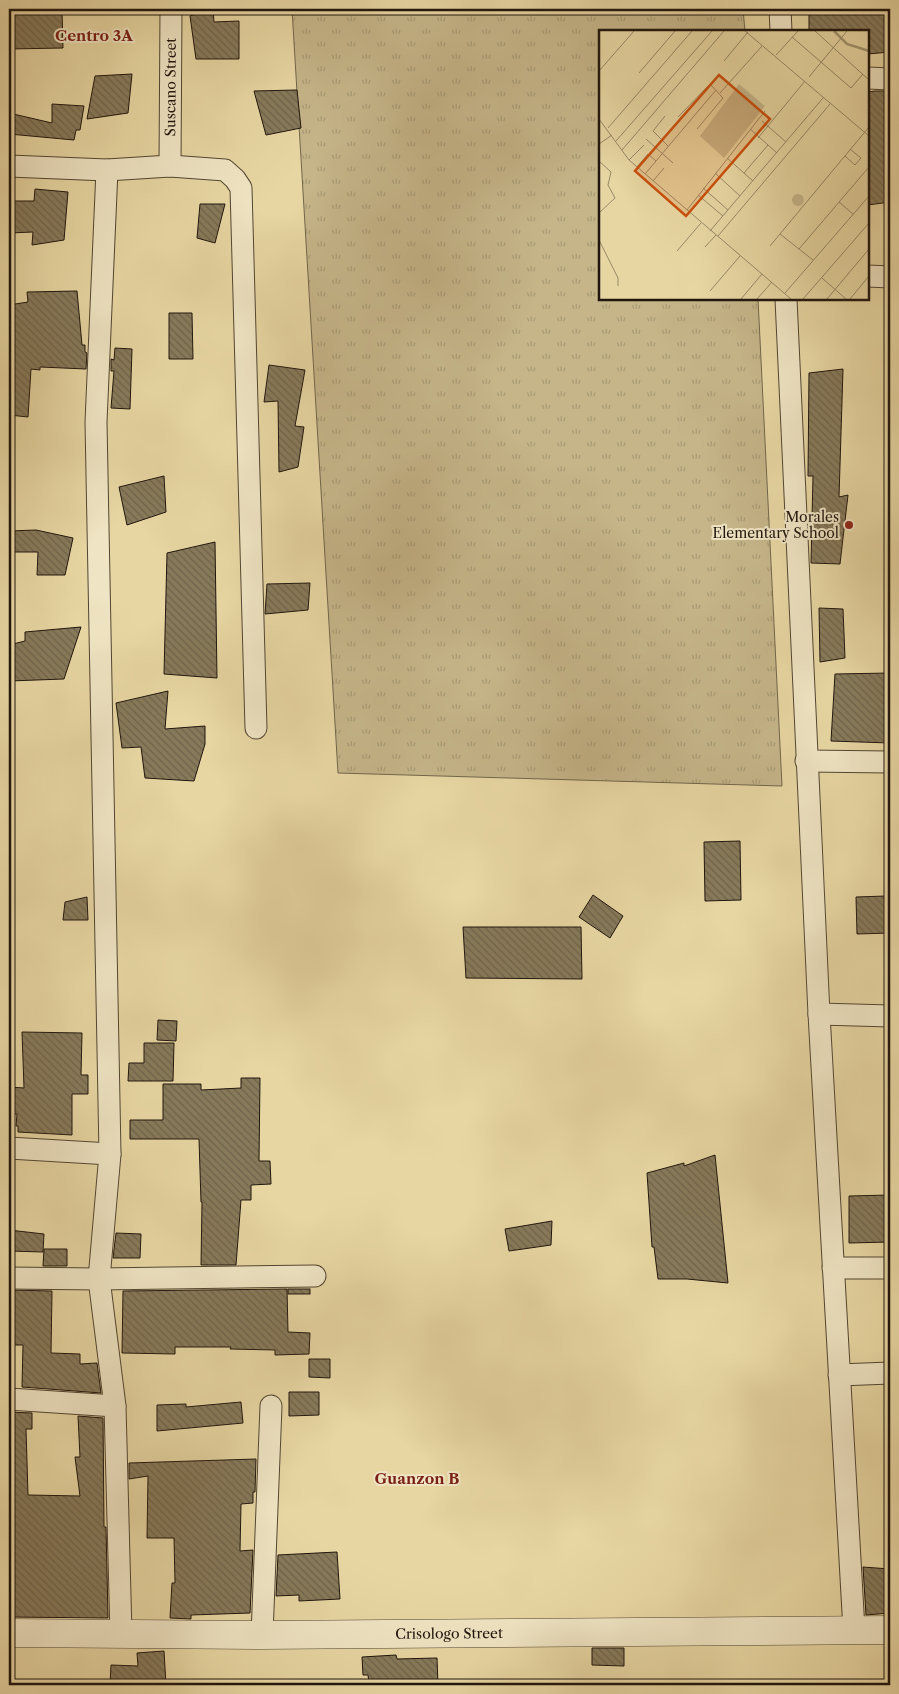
<svg xmlns="http://www.w3.org/2000/svg" width="899" height="1694" font-family="'Libre Caslon Text',serif">
  <style>
    .grass { fill: url(#grass-tufts); stroke: #72664c }
    .building { fill: url(#building-back-hatch); stroke: #20160e }
    .lines { fill: none; stroke-linecap: round; stroke-linejoin: round }
    .minor-casing { stroke: #524633; stroke-width: 23 }
    .tertiary-casing { stroke: #524633; stroke-width: 29 }
    .minor { stroke: #efe4c3; stroke-width: 21 }
    .tertiary { stroke: #efe4c3; stroke-width: 28 }
    .poi-dot { fill: #8f2418; stroke: #efe4c3; stroke-width: 2 }
    .labels { text-anchor: middle; stroke-width: 4; stroke-linejoin: round; paint-order: stroke }
    .street-label { font-size: 14px; fill: #20160e; stroke: #efe4c3 }
    .poi-label { font-size: 14px; fill: #20160e; stroke: #efe4c3; text-anchor: end }
    .neighbourhood-label { font-size: 15px; font-weight: bold; fill: #7a1f14; stroke: #efe4c3 }
    .inset-river { fill: none; stroke: #a39570; stroke-width: 2.5 }
    .inset-road { fill: none; stroke: #978967; stroke-width: 1 }
    .view { fill: #ca4f0c; fill-opacity: 0.15; stroke: #ca4f0c; stroke-width: 2.5 }
    .inset-edge { fill: none; stroke: #20160e; stroke-width: 2.5 }
  </style>
  <defs>
    <pattern id="grass-tufts" width="24" height="20" patternUnits="userSpaceOnUse" patternTransform="scale(1.25)"><rect width="24" height="20" fill="#c5b589"/><path d="M3 7l-1-3M5 7V3M7 7l1-3M15 17l-1-3M17 17v-4M19 17l1-3" fill="none" stroke="#a99b75"/></pattern>
    <pattern id="building-back-hatch" width="6" height="6" patternUnits="userSpaceOnUse" patternTransform="scale(1.25)"><rect width="6" height="6" fill="#877a5b"/><path d="M-1 5l2 2M0 0l6 6M5-1l2 2" fill="none" stroke="#6e634a"/></pattern>
  </defs>
  <rect width="100%" height="100%" fill="#e7d6a2"/>
  <filter id="stains"><feTurbulence type="fractalNoise" baseFrequency=".004" numOctaves="4"/><feColorMatrix values="0 0 0 0 .2 0 0 0 0 .09 0 0 0 0 .02 0 0 0 .5 -.17"/></filter>
  <radialGradient id="worn" r=".72"><stop offset=".6" stop-color="#630" stop-opacity="0"/><stop offset="1" stop-color="#630" stop-opacity=".3"/></radialGradient>
  <!-- grass -->
  <polygon class="grass" points="292,9 743,9 745,31 600,31 600,299 758,299 782,786 338,773"/>
  <!-- building -->
  <g class="building">
    <polygon points="209,9 213,9 214,22 239,21 239,59 196,59 190,16"/>
    <polygon points="809,9 890,9 890,52 868,54 868,31 809,31"/>
    <polygon points="62,10 63,48 9,49 9,11"/>
    <polygon points="132,74 128,113 87,119 95,76"/>
    <polygon points="297,90 301,128 266,135 254,91"/>
    <polygon points="875,91 890,91 890,202 868,205 868,92"/>
    <polygon points="52,104 84,106 80,130 76,130 74,140 9,134 9,113 52,123"/>
    <polygon points="35,189 68,192 64,240 32,245 33,232 9,233 9,201 34,201"/>
    <polygon points="200,204 225,204 215,243 197,238"/>
    <polygon points="77,291 82,345 85,345 85,352 87,353 86,369 40,367 40,370 31,369 28,417 9,415 9,305 28,302 27,292"/>
    <polygon points="169,313 192,313 193,359 169,359"/>
    <polygon points="115,348 132,349 130,409 111,408 114,371 111,371 111,359 114,360"/>
    <polygon points="269,365 305,370 295,426 304,427 298,467 279,472 278,401 264,402"/>
    <polygon points="843,369 839,497 848,495 840,564 811,563 813,476 808,476 809,373"/>
    <polygon points="164,476 166,512 127,525 119,487"/>
    <polygon points="36,530 73,538 65,575 37,575 38,552 9,552 9,531"/>
    <polygon points="215,542 217,678 164,674 167,553"/>
    <polygon points="310,583 308,610 265,614 267,584"/>
    <polygon points="819,608 843,609 845,658 820,662"/>
    <polygon points="81,627 64,679 9,681 9,645 25,641 25,632"/>
    <polygon points="890,673 890,743 831,741 835,674"/>
    <polygon points="168,691 165,729 205,726 205,744 194,781 145,778 141,747 122,748 116,703"/>
    <polygon points="740,841 741,900 705,901 704,842"/>
    <polygon points="593,895 623,916 610,938 579,917"/>
    <polygon points="886,896 886,906 890,906 890,933 857,934 856,897"/>
    <polygon points="87,897 88,920 63,920 65,902"/>
    <polygon points="463,927 581,927 582,979 466,978"/>
    <polygon points="158,1020 177,1021 176,1041 157,1040"/>
    <polygon points="22,1032 82,1033 81,1075 88,1075 88,1094 72,1094 72,1135 18,1132 18,1126 16,1126 17,1114 9,1114 9,1087 24,1088"/>
    <polygon points="144,1043 174,1043 173,1081 128,1081 129,1063 144,1063"/>
    <polygon points="241,1078 260,1078 259,1161 270,1161 271,1184 251,1185 251,1200 241,1200 236,1265 201,1265 202,1202 201,1202 199,1139 130,1139 130,1120 163,1120 163,1084 201,1084 201,1090 241,1088"/>
    <polygon points="715,1155 728,1283 687,1279 658,1279 654,1247 652,1247 647,1173 684,1163 684,1166"/>
    <polygon points="890,1195 890,1242 849,1243 849,1196"/>
    <polygon points="552,1221 551,1245 509,1251 505,1229"/>
    <polygon points="9,1230 44,1234 43,1252 9,1251"/>
    <polygon points="116,1233 141,1234 140,1258 113,1258"/>
    <polygon points="44,1249 67,1249 67,1266 43,1266"/>
    <polygon points="287,1289 288,1332 310,1333 309,1354 275,1355 275,1350 230,1349 231,1347 175,1347 175,1354 122,1353 123,1291"/>
    <rect x="288" y="1289" width="22" height="5"/>
    <polygon points="9,1290 52,1291 51,1353 80,1354 80,1364 97,1363 101,1393 22,1387 23,1345 9,1345"/>
    <polygon points="309,1359 330,1359 330,1378 309,1377"/>
    <polygon points="289,1392 319,1392 319,1415 289,1416"/>
    <polygon points="241,1402 243,1423 157,1431 157,1405 186,1404 186,1407"/>
    <polygon points="9,1412 32,1413 32,1429 26,1429 28,1495 80,1496 75,1457 80,1457 78,1416 103,1418 104,1527 106,1527 108,1618 9,1617 11,1542 9,1542"/>
    <polygon points="256,1459 255,1492 253,1492 253,1503 241,1504 240,1551 253,1550 250,1613 191,1615 191,1619 170,1618 172,1583 175,1583 174,1538 147,1538 148,1476 129,1479 129,1463"/>
    <polygon points="337,1552 340,1599 299,1601 299,1595 276,1596 278,1555"/>
    <polygon points="863,1567 890,1569 890,1613 866,1615"/>
    <polygon points="592,1648 624,1648 624,1666 592,1665"/>
    <polygon points="164,1651 166,1685 110,1685 111,1665 138,1666 137,1653"/>
    <polygon points="396,1655 397,1659 437,1658 438,1685 414,1685 414,1682 409,1681 369,1683 368,1675 363,1675 362,1657"/>
  </g>
  <g class="lines">
    <!-- minor casing -->
    <g class="minor-casing">
      <g id="minor">
        <polyline points="780,9 781,31"/>
        <polyline points="868,78 890,79"/>
        <polyline points="9,166 107,170 170,166 225,170 235,179 241,188 256,728"/>
        <path id="s1" d="M170 166 171 9"/>
        <polyline points="107,170 96,422 110,1154 99,1279 115,1406 121,1634"/>
        <polyline points="868,276 890,277"/>
        <polyline points="786,299 819,1014 854,1630"/>
        <polyline points="806,761 890,762"/>
        <polyline points="819,1014 890,1016"/>
        <polyline points="9,1148 110,1154"/>
        <polyline points="833,1268 890,1268"/>
        <polyline points="9,1278 99,1279 315,1276"/>
        <polyline points="839,1375 890,1373"/>
        <polyline points="9,1399 115,1406"/>
        <polyline points="262,1635 271,1406"/>
      </g>
    </g>
    <!-- tertiary casing -->
    <g class="tertiary-casing">
      <g id="tertiary">
        <path id="s2" d="M9 1633 262 1635 890 1630"/>
      </g>
    </g>
    <!-- minor -->
    <use href="#minor" class="minor"/>
    <!-- tertiary -->
    <use href="#tertiary" class="tertiary"/>
  </g>
  <!-- markers -->
  <circle class="poi-dot" cx="849" cy="525" r="5"/>
  <g class="labels">
    <!-- street labels -->
    <g class="street-label">
      <text dy="5" stroke="none"><textPath href="#s1" startOffset="79">Suscano Street</textPath></text>
      <text dy="5" stroke="none"><textPath href="#s2" startOffset="440">Crisologo Street</textPath></text>
    </g>
    <!-- poi labels -->
    <g class="poi-label">
      <text x="839" y="522">Morales<tspan x="839" dy="16">Elementary School</tspan></text>
    </g>
    <!-- neighbourhood labels -->
    <g class="neighbourhood-label">
      <text x="94" y="41">Centro 3A</text>
      <text x="417" y="1484">Guanzon B</text>
    </g>
  </g>
  <!-- overview -->
  <g transform="translate(599 30)">
    <rect width="270" height="270" fill="#e7d6a2"/>
    <path d="M140 54 166 76 125 128 101 106ZM193 170a6 6 0 1 1 12 0a6 6 0 1 1-12 0Z" fill="#c5b589"/>
    <path class="inset-river" d="M235 1 248 14 270 21"/>
    <path class="inset-road" d="M146 1 270 106M216 1 270 50M193 7 252 58 264 44M177 25 199 1M125 31 149 2M0 41 35 1M40 43 76 1M210 47 248 1M121 63 163 16M66 86 54 101 69 116M79 87 111 54 124 68 98 99M0 89 30 130 192 269M163 91 187 112M9 98 93 1M151 99 178 123M159 108 206 51M47 109 74 133M17 111 113 1M0 114 13 105M23 120 125 1M246 126 256 135 262 128 251 119M128 128 154 151M30 130 45 115M0 131 12 142 9 155 16 168 0 183M38 137 49 124 57 131M116 143 141 166M145 143 169 115M46 144 117 60M54 151 65 138M104 158 129 180M99 165 124 186M240 172 254 184M88 180 166 81M111 201 224 68M181 204 214 230M119 206 231 74M0 210 19 248V256M171 216 270 97M106 217 117 205M200 219 270 137M78 221 102 193M223 248 247 269M111 261 141 226M186 263 270 166M142 269 163 244M158 269 173 252M204 269 270 193M228 269 270 219M251 269 270 246"/>
    <path class="view" d="M120 45 171 89 87 186 36 141Z"/>
    <rect width="270" height="270" class="inset-edge"/>
  </g>
  <!-- margin -->
  <rect width="899" height="1694" fill="none" stroke="#e7d6a2" stroke-width="30"/>
  <rect x="10" y="10" width="879" height="1674" fill="none" stroke="#20160e" stroke-width="2.5"/>
  <rect x="15" y="15" width="869" height="1664" fill="none" stroke="#20160e"/>
  <rect width="100%" height="100%" filter="url(#stains)"/>
  <rect width="100%" height="100%" fill="url(#worn)"/>
</svg>
